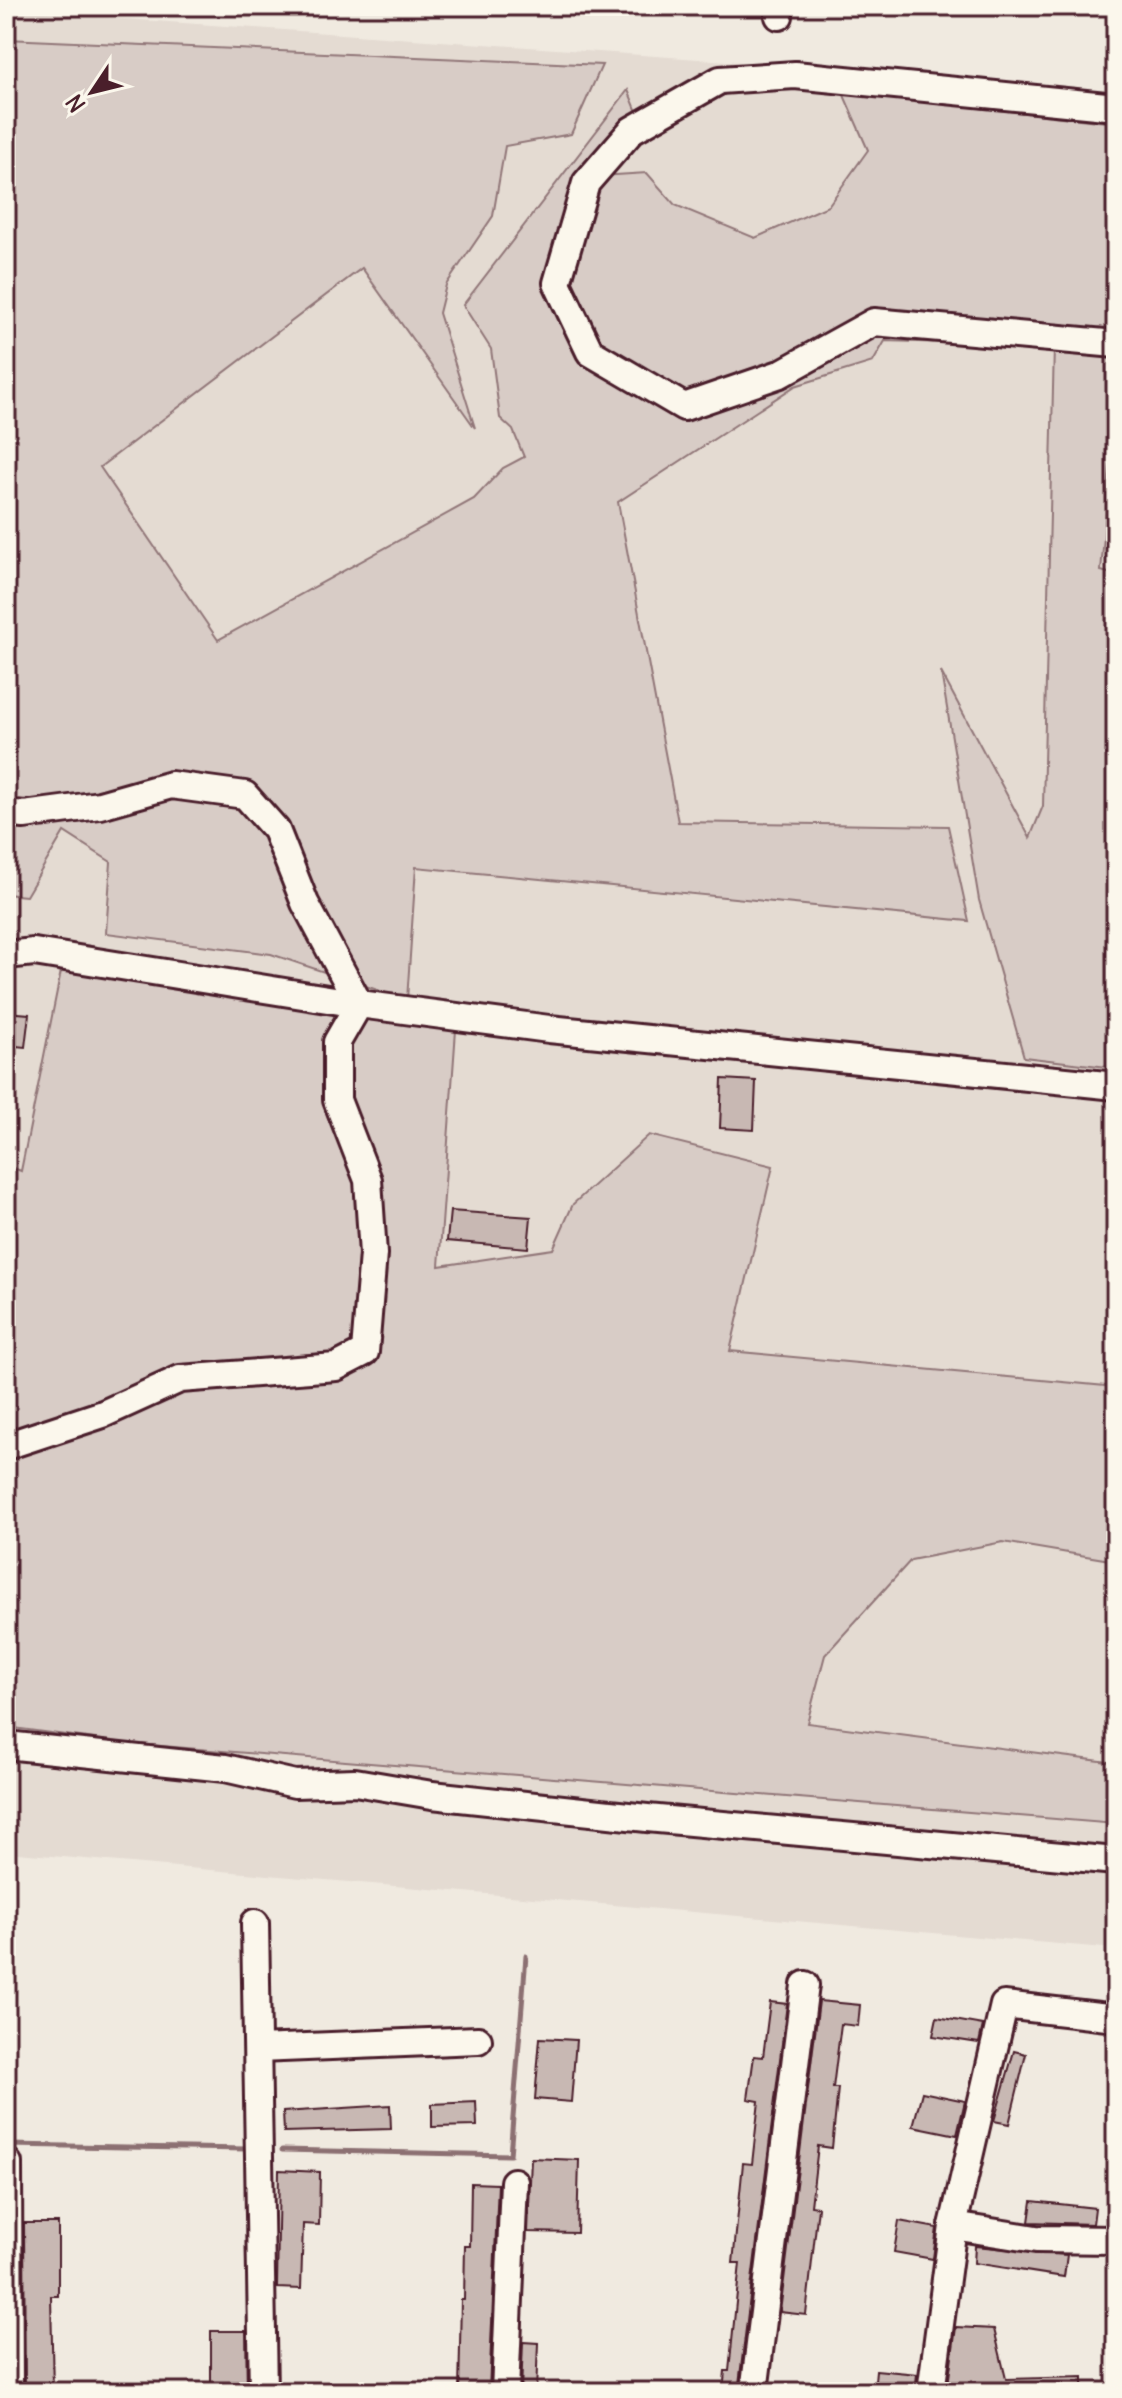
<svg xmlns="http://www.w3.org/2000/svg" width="1122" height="2398" font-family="Delius,sans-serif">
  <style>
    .built { fill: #e4dbd2 }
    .green { fill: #d8ccc6; stroke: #917678; stroke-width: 2 }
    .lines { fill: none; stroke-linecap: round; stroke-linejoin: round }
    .stream { stroke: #8c6f72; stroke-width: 5 }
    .building { fill: #c8b8b3; stroke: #4a1f2b; stroke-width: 2 }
    .minor-casing { stroke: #4a1f2b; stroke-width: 32 }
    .minor { stroke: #fbf7ec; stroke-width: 26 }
  </style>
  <rect width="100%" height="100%" fill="#f0eae0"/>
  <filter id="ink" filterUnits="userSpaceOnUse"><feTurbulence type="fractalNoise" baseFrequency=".0125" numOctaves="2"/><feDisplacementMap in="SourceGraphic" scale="16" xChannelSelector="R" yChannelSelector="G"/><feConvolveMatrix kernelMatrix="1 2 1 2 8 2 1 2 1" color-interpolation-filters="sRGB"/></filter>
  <g filter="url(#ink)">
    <!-- built -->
    <polygon class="built" points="6,6 84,16 885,72 1116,98 1116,1949 6,1852"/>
    <!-- green -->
    <g class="green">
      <polygon points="6,39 602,65 571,134 505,146 493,216 446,285 439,313 475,428 362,268 100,467 218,640 474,499 503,468 524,457 513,430 500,418 491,349 463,305 628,90 638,114 583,177 647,173 675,205 755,238 828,206 868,150 843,93 1116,123 1116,397 1101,571 1116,575 1116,1068 1024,1057 979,900 941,672 1030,838 1043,806 1054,346 885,341 873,362 795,386 618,502 678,822 948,826 969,921 416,867 407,1000 271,954 106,933 111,862 64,832 26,896 6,894"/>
      <polygon points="62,966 132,981 456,1030 439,1266 553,1249 573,1204 649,1135 773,1166 730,1351 1116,1387 1116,1561 1003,1542 911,1560 825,1655 807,1723 1116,1763 1116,1824 125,1743 6,1727 6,1165 21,1171"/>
    </g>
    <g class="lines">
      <!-- stream -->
      <g class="stream">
        <polyline points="79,6 83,6"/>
        <polyline points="6,2145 248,2149"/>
        <polyline points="282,2150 510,2155 526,1956"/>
      </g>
    </g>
    <!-- building -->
    <g class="building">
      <polygon points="6,1012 29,1014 25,1047 6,1045"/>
      <polygon points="722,1079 756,1081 754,1130 720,1128"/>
      <polygon points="450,1211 531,1217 528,1248 447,1241"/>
      <polygon points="819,2001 860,2005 858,2026 841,2024 833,2088 838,2088 832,2148 818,2146 811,2206 818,2207 806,2315 780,2312"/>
      <polygon points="770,2002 787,2004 738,2392 723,2392 725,2371 729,2371 740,2263 733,2263 743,2163 752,2164 759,2101 748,2099 754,2056 763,2057"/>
      <polygon points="937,2017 983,2025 979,2043 933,2036"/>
      <polygon points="540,2038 576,2040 571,2102 535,2099"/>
      <polygon points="1014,2051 1026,2054 1009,2124 994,2121"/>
      <polygon points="922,2092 965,2101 957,2135 913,2126"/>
      <polygon points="476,2102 477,2126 432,2127 432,2104"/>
      <polygon points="390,2105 391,2129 284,2132 283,2112"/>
      <polygon points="531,2158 579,2160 577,2233 528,2232"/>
      <polygon points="279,2170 320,2172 319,2225 303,2224 301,2289 277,2288"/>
      <polygon points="471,2183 498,2184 489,2392 459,2392 461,2300 464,2300 465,2246 470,2246"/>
      <polygon points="1032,2201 1095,2208 1093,2224 1029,2222"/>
      <polygon points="899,2221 937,2228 933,2259 894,2252"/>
      <polygon points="24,2223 58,2223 58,2296 51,2296 53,2392 25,2392"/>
      <polygon points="975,2246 1067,2255 1064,2277 974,2263"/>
      <polygon points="956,2327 994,2329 1006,2379 1083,2377 1083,2392 947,2392"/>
      <polygon points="211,2331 246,2331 247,2392 211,2392"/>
      <polygon points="523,2342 538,2343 536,2392 521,2392"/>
      <polygon points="876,2370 917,2374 915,2392 874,2392"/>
    </g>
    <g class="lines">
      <!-- minor casing -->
      <g class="minor-casing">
        <g id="minor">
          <polyline points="779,16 779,6"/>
          <polyline points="1116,107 795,75 720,80 632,130 586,183 557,283 590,352 684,407 780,374 874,322 1116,344"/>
          <polyline points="6,813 24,815 100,805 171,785 245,795 276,830 305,903 359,1004"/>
          <polyline points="6,955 34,952 359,1004 549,1029 1116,1086"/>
          <polyline points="6,1446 103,1414 180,1379 336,1367 365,1352 373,1254 368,1180 337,1100 337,1042 359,1004"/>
          <polyline points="6,1745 225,1768 295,1784 355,1782 432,1795 647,1818 1116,1861"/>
          <polyline points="255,1923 263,2392"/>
          <polyline points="258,2049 478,2040"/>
          <polyline points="8,2163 9,2392"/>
          <polyline points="953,2226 1036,2239 1116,2240"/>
          <polyline points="505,2392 514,2182"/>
          <polyline points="754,2392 805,1985"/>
          <polyline points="931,2392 953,2226 1004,2005 1116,2018"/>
        </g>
      </g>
      <!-- minor -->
      <use href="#minor" class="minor"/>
    </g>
  </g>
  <!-- margin -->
  <rect width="1122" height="2398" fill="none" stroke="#fbf7ec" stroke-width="32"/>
  <rect x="16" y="16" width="1090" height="2366" fill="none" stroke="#4a1f2b" stroke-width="3" filter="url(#ink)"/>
  <!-- north arrow -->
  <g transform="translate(92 92) rotate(235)" stroke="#fbf7ec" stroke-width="6" paint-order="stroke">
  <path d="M0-6L14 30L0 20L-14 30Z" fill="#4a1f2b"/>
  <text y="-12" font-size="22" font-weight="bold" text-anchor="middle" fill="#4a1f2b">N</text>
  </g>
</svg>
